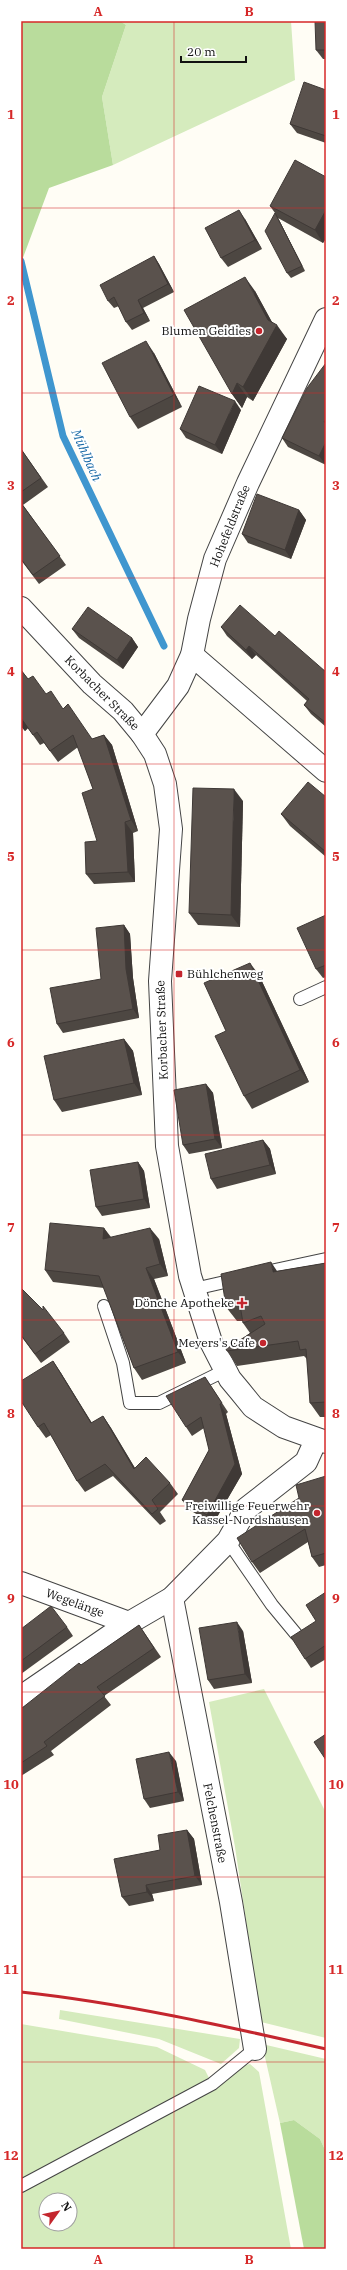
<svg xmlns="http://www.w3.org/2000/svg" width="347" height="2270" font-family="'IBM Plex Serif',serif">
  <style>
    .green { fill: #d5ebbd; fill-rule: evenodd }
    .forest { fill: #b9dc9c }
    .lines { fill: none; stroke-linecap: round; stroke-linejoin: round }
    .stream { stroke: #3f96cf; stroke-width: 7 }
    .service-casing { stroke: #444; stroke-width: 14 }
    .minor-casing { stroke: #444; stroke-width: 24 }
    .tertiary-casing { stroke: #444; stroke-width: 24 }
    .service { stroke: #fff; stroke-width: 12 }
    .minor { stroke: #fff; stroke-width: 22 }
    .tertiary { stroke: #fff; stroke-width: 22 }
    .rail { stroke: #c4262e; stroke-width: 3 }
    .wall { fill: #4d4742 }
    .shaded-wall { fill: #3f3936 }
    .building { fill: #5a524d; stroke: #3f3936 }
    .grid { fill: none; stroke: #d62828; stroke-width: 1; stroke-opacity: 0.55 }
    .poi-dot { fill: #c4262e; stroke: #fff; stroke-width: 1.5 }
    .labels { text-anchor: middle; stroke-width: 4; stroke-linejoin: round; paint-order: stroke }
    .poi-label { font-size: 12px; fill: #111; stroke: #fff; text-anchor: end }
    .street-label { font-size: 12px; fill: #111; stroke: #fff }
    .water-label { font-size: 13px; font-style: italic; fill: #1768a6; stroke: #fff }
    .neatline { fill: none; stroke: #d62828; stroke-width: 1.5 }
    .grid-label { font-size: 13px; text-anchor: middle; font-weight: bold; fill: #d62828 }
  </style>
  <rect width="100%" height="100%" fill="#fffdf5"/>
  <!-- green -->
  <g class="green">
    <polygon points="120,21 291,21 295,80 113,165 102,97 126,25"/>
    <polygon points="264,1689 326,1813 326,2038 261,2022 235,1847 209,1702"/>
    <polygon points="60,2010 240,2039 239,2048 221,2064 159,2039 59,2019"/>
    <polygon points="21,2024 157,2047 205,2070 209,2078 199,2086 21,2179"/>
    <polygon points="262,2044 326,2059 326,2152 320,2139 294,2120 280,2123"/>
    <path d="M250 2064 259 2072 291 2249H21V2193L214 2089 246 2065ZM46 2200H70V2224H46Z"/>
  </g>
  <!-- forest -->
  <g class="forest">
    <polygon points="21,21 120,21 126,25 102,97 113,165 49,188 21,263"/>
    <polygon points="294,2120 320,2139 326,2152 326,2249 304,2249 280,2123"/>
  </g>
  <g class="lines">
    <!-- stream -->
    <polyline class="stream" points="21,261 63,436 164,646"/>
    <!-- service casing -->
    <g class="service-casing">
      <g id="service">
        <polyline points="300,999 326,987"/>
        <polyline points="261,1273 326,1259"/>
        <polyline points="194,1289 238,1279"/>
        <polyline points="104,1306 123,1363 130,1403 159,1403 226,1370"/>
        <polyline points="228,1541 272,1605 296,1634"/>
        <polyline points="21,2186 212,2084 255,2049"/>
      </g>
    </g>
    <!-- minor casing -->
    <g class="minor-casing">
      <g id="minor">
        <polyline points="192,655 326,771"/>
        <polyline points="21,1583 129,1623"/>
        <polyline points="172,1598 231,1902 255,2049"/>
        <polyline points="21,1697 129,1623 172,1598 228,1541 246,1509 306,1462 316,1440"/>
      </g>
    </g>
    <!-- tertiary casing -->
    <g class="tertiary-casing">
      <g id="tertiary">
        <polyline points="21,608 92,684 123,711 142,734 155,754 165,784 171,829 160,981 167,1146 190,1276 211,1342 230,1379 240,1391 253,1407 284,1427 326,1442"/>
        <polyline points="142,734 178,686 192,655 199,619 215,559 248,483 326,319"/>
      </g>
    </g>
    <!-- service -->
    <use href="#service" class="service"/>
    <!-- minor -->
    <use href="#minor" class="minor"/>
    <!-- tertiary -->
    <use href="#tertiary" class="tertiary"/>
    <!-- rail -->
    <path class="rail" d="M21 1992C123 2003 225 2026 326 2049"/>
  </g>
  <!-- wall -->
  <g class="wall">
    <polygon points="326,21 326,59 323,59 316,50"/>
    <polygon points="326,90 326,143 297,133 290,124"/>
    <polygon points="326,177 326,238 323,243 278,218 305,271 291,278 287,273 275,213 270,206"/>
    <polygon points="245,219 262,249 228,267 221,258"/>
    <polygon points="154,256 159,264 174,292 143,308 150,321 132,330 126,322 119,306 114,308 108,301"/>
    <polygon points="255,291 272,322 287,339 253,401 247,397 242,408 232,394"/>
    <polygon points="154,353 182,407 138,429 130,417"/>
    <polygon points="326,363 326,465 288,447 282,438"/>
    <polygon points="241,410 222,454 186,438 180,429"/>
    <polygon points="21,449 48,487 23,505 66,565 39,584 21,560"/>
    <polygon points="299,510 306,520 291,559 248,543 242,534"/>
    <polygon points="221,627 275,636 326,672 326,727 311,714 304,705 307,701 256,655 252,659 227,636"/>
    <polygon points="72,629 132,638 138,647 123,669 79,638"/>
    <polygon points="21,670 28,679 63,709 92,739 104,735 112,745 138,831 133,833 135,882 94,884 86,874 97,841 93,789 78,747 58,762 44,743 40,745 28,728 25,731 21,726"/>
    <polygon points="326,797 326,857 290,826 281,814"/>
    <polygon points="243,801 240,927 198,925 189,913"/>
    <polygon points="326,915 326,977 323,978 316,969"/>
    <polygon points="124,925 130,934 133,978 139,1018 63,1033 57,1024 101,979"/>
    <polygon points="259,975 309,1082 252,1109 244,1096 226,1031"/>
    <polygon points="124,1039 133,1051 142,1095 62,1112 54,1100"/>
    <polygon points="206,1084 213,1093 222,1148 189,1154 183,1145"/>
    <polygon points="263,1140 270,1149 276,1174 217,1189 211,1179"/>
    <polygon points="138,1162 144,1171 150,1208 102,1216 96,1207"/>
    <polygon points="104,1228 111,1237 159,1239 168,1276 154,1279 186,1363 142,1380 134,1368 104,1288 53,1282 45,1270"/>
    <polygon points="326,1263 326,1417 320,1417 310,1403 307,1359 304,1356 237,1366 227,1351 250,1333 243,1323 243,1321 237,1321 226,1307 277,1271"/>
    <polygon points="21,1288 43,1310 64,1333 70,1342 41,1363 21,1336"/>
    <polygon points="53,1361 61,1373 92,1423 103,1416 111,1428 135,1468 170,1483 178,1494 160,1512 166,1521 160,1525 113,1476 85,1492 77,1481 51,1435 46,1438 38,1427"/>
    <polygon points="205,1377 228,1412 226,1414 242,1474 213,1524 188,1509 182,1500 209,1450 204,1428 192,1436 186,1427"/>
    <polygon points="326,1476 326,1565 319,1567 312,1557 308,1542 260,1573 252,1562 299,1498"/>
    <polygon points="326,1592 326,1659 311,1668 305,1659"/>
    <polygon points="139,1625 161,1657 104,1696 111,1705 51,1751 54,1755 21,1776 21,1707 22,1708 81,1665"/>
    <polygon points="67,1627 73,1636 21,1674 21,1629"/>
    <polygon points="243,1631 252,1683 214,1689 208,1680"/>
    <polygon points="176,1761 184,1801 150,1808 144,1799"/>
    <polygon points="187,1830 194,1839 202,1885 152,1894 154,1901 129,1906 122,1897 160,1850"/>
  </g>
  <!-- shaded-wall -->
  <g class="shaded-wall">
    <polygon points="239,210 245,219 262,249 255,240"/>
    <polygon points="326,210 326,238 323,243 315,230"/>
    <polygon points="275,213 278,218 305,271 302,266"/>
    <polygon points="154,256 159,264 174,292 168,284"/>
    <polygon points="245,277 255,291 275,328 277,325 287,339 253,401 243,387 268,320"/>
    <polygon points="138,300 143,308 150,321 144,313"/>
    <polygon points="146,341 154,353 182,407 174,395"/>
    <polygon points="237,383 247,397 242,408 232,394"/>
    <polygon points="235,401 241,410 222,454 215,445"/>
    <polygon points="326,442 326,465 319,456"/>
    <polygon points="299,510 306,520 291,559 285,550"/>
    <polygon points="132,638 138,647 123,669 117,660"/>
    <polygon points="249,646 256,655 252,659 246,650"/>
    <polygon points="21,718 28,728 25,731 21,726"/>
    <polygon points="104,735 112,745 138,831 131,820"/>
    <polygon points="234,789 243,801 240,927 231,915"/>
    <polygon points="125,822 133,833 135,882 128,872"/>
    <polygon points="124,925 130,934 133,978 139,1018 133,1009 126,969"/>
    <polygon points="250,963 259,975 309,1082 300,1070"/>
    <polygon points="124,1039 133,1051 142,1095 134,1083"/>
    <polygon points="206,1084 213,1093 222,1148 215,1139"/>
    <polygon points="263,1140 270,1149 276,1174 270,1165"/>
    <polygon points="138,1162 144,1171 150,1208 144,1199"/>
    <polygon points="104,1228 112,1240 103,1239"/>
    <polygon points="150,1228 159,1239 168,1276 160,1264"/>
    <polygon points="271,1262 281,1277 273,1272"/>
    <polygon points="146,1268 154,1279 186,1363 178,1352"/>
    <polygon points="53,1361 61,1373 99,1435 91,1423"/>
    <polygon points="220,1404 226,1414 242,1474 213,1524 207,1515"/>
    <polygon points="103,1416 111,1428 142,1480 134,1469"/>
    <polygon points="237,1622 243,1631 252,1683 245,1674"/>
    <polygon points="169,1752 176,1761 184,1801 178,1792"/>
    <polygon points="187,1830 194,1839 202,1885 195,1876"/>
    <polygon points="146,1885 152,1894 154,1901 147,1892"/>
  </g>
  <!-- building -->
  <g class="building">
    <polygon points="315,21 326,21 326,50 316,50"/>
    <polygon points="304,82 326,90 326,136 290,124"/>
    <polygon points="295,160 326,177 326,210 315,230 270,206"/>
    <polygon points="239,210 255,240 221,258 205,228"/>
    <polygon points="275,213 302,266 287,273 265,231"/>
    <polygon points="154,256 168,284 138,300 144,313 126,322 114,297 108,301 100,285"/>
    <polygon points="245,277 268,320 277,325 243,387 237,383 232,394 184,310"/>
    <polygon points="146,341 174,395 130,417 102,363"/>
    <polygon points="326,363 326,419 324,422 326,423 326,442 319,456 282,438 307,388"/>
    <polygon points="199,386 235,401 215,445 180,429"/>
    <polygon points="21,449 41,478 21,492"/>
    <polygon points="257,494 299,510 285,550 242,534"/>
    <polygon points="21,503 60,556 33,575 21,559"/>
    <polygon points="240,605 275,636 279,631 326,672 326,723 304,705 309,699 249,646 246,650 221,627"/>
    <polygon points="88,607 132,638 117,660 72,629"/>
    <polygon points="21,670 28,679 33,676 46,694 51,691 63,709 68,704 92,739 104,735 131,820 125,822 128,872 86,874 85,842 97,841 82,793 93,789 73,735 50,751 37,732 33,735 21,718"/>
    <polygon points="308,782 326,797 326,852 281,814"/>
    <polygon points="193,788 234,789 231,915 189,913"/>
    <polygon points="326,915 326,965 316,969 297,928"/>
    <polygon points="124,925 126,969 133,1009 57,1024 50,988 101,979 96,928"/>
    <polygon points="250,963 300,1070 244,1096 215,1036 226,1031 204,983"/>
    <polygon points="124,1039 134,1083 54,1100 44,1056"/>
    <polygon points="206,1084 215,1139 183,1145 174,1090"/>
    <polygon points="263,1140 270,1165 211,1179 205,1154"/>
    <polygon points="138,1162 144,1199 96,1207 90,1170"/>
    <polygon points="50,1223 104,1228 103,1239 150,1228 160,1264 146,1268 178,1352 134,1368 99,1276 45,1270"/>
    <polygon points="271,1262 273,1272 326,1263 326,1402 310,1403 306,1349 300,1350 298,1341 227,1351 226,1349 265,1324 261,1316 243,1323 240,1305 226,1307 221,1274"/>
    <polygon points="21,1288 43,1310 43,1306 64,1333 35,1354 21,1335"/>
    <polygon points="53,1361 91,1423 103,1416 134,1469 146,1457 170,1483 152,1500 158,1509 152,1514 105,1464 77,1481 44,1423 38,1427 21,1401 21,1381"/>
    <polygon points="205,1377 222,1403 220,1404 235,1464 207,1515 182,1500 209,1450 201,1417 186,1427 166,1396"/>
    <polygon points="326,1476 326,1553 312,1557 305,1529 252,1562 237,1538 299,1498 296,1485"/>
    <polygon points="326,1592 326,1645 305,1659 291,1637 316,1621 306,1605"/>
    <polygon points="51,1606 67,1627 21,1661 21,1629"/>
    <polygon points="237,1622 245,1674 208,1680 199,1628"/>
    <polygon points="139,1625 154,1648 97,1687 105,1696 44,1742 47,1746 21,1763 21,1707 22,1708 79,1663 81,1665"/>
    <polygon points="326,1734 326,1760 314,1742"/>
    <polygon points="169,1752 178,1792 144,1799 136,1759"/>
    <polygon points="187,1830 195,1876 146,1885 147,1892 122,1897 114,1859 160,1850 158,1835"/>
  </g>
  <!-- grid -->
  <path class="grid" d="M174 21V2249M21 208H326M21 393H326M21 578H326M21 764H326M21 950H326M21 1135H326M21 1320H326M21 1506H326M21 1692H326M21 1877H326M21 2062H326"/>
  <!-- markers -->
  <g class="poi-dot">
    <circle cx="259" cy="331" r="4"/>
    <rect x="175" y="970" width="8" height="8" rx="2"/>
    <path d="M240 1297h4v4h4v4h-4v4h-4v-4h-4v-4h4z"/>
    <circle cx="263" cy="1343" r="4"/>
    <circle cx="317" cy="1513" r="4"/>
  </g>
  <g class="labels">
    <!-- poi labels -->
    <g class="poi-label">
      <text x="251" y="335">Blumen Geidies</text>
      <text x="187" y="978" text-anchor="start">Bühlchenweg</text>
      <text x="234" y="1307">Dönche Apotheke</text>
      <text x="255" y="1347">Meyers's Cafe</text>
      <text x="309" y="1510">Freiwillige Feuerwehr<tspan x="309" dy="14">Kassel-Nordshausen</tspan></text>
    </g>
    <!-- street labels -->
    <g class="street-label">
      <text transform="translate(230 526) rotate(-68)" y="4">Hohefeldstraße</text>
      <text transform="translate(102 693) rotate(45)" y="4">Korbacher Straße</text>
      <text transform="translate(162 1030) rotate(-92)" y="4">Korbacher Straße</text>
      <text transform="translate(75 1603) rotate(20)" y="4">Wegelänge</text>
      <text transform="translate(215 1823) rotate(79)" y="4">Felchenstraße</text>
    </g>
    <!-- water labels -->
    <g class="water-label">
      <text transform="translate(87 455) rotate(66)" y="5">Mühlbach</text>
    </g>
  </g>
  <!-- border -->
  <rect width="347" height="2270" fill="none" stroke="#ffffff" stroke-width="44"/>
  <!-- north arrow -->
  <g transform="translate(58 2212) rotate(57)"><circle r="19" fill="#ffffff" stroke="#a0a0a0"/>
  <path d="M0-3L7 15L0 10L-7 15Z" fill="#c4262e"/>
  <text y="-6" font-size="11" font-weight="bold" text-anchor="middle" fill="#111111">N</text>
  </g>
  <!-- scale -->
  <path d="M181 56v6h65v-6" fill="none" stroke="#111111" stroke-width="2"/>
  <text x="187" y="56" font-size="12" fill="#111111" stroke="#ffffff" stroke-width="3" paint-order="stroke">20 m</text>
  <rect x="22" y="22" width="303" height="2226" class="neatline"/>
  <g class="grid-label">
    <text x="98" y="16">A</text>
    <text x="249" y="16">B</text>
    <text x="11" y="119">1</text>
    <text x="336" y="119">1</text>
    <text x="11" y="305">2</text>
    <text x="336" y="305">2</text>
    <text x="11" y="490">3</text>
    <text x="336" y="490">3</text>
    <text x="11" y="676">4</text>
    <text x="336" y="676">4</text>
    <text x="11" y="861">5</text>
    <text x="336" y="861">5</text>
    <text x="11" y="1047">6</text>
    <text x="336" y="1047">6</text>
    <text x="11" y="1232">7</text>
    <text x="336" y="1232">7</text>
    <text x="11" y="1418">8</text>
    <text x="336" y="1418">8</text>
    <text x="11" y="1603">9</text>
    <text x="336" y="1603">9</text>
    <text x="11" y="1789">10</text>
    <text x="336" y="1789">10</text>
    <text x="11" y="1974">11</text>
    <text x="336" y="1974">11</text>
    <text x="11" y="2160">12</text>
    <text x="336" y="2160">12</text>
    <text x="98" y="2264">A</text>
    <text x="249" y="2264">B</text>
  </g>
</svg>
